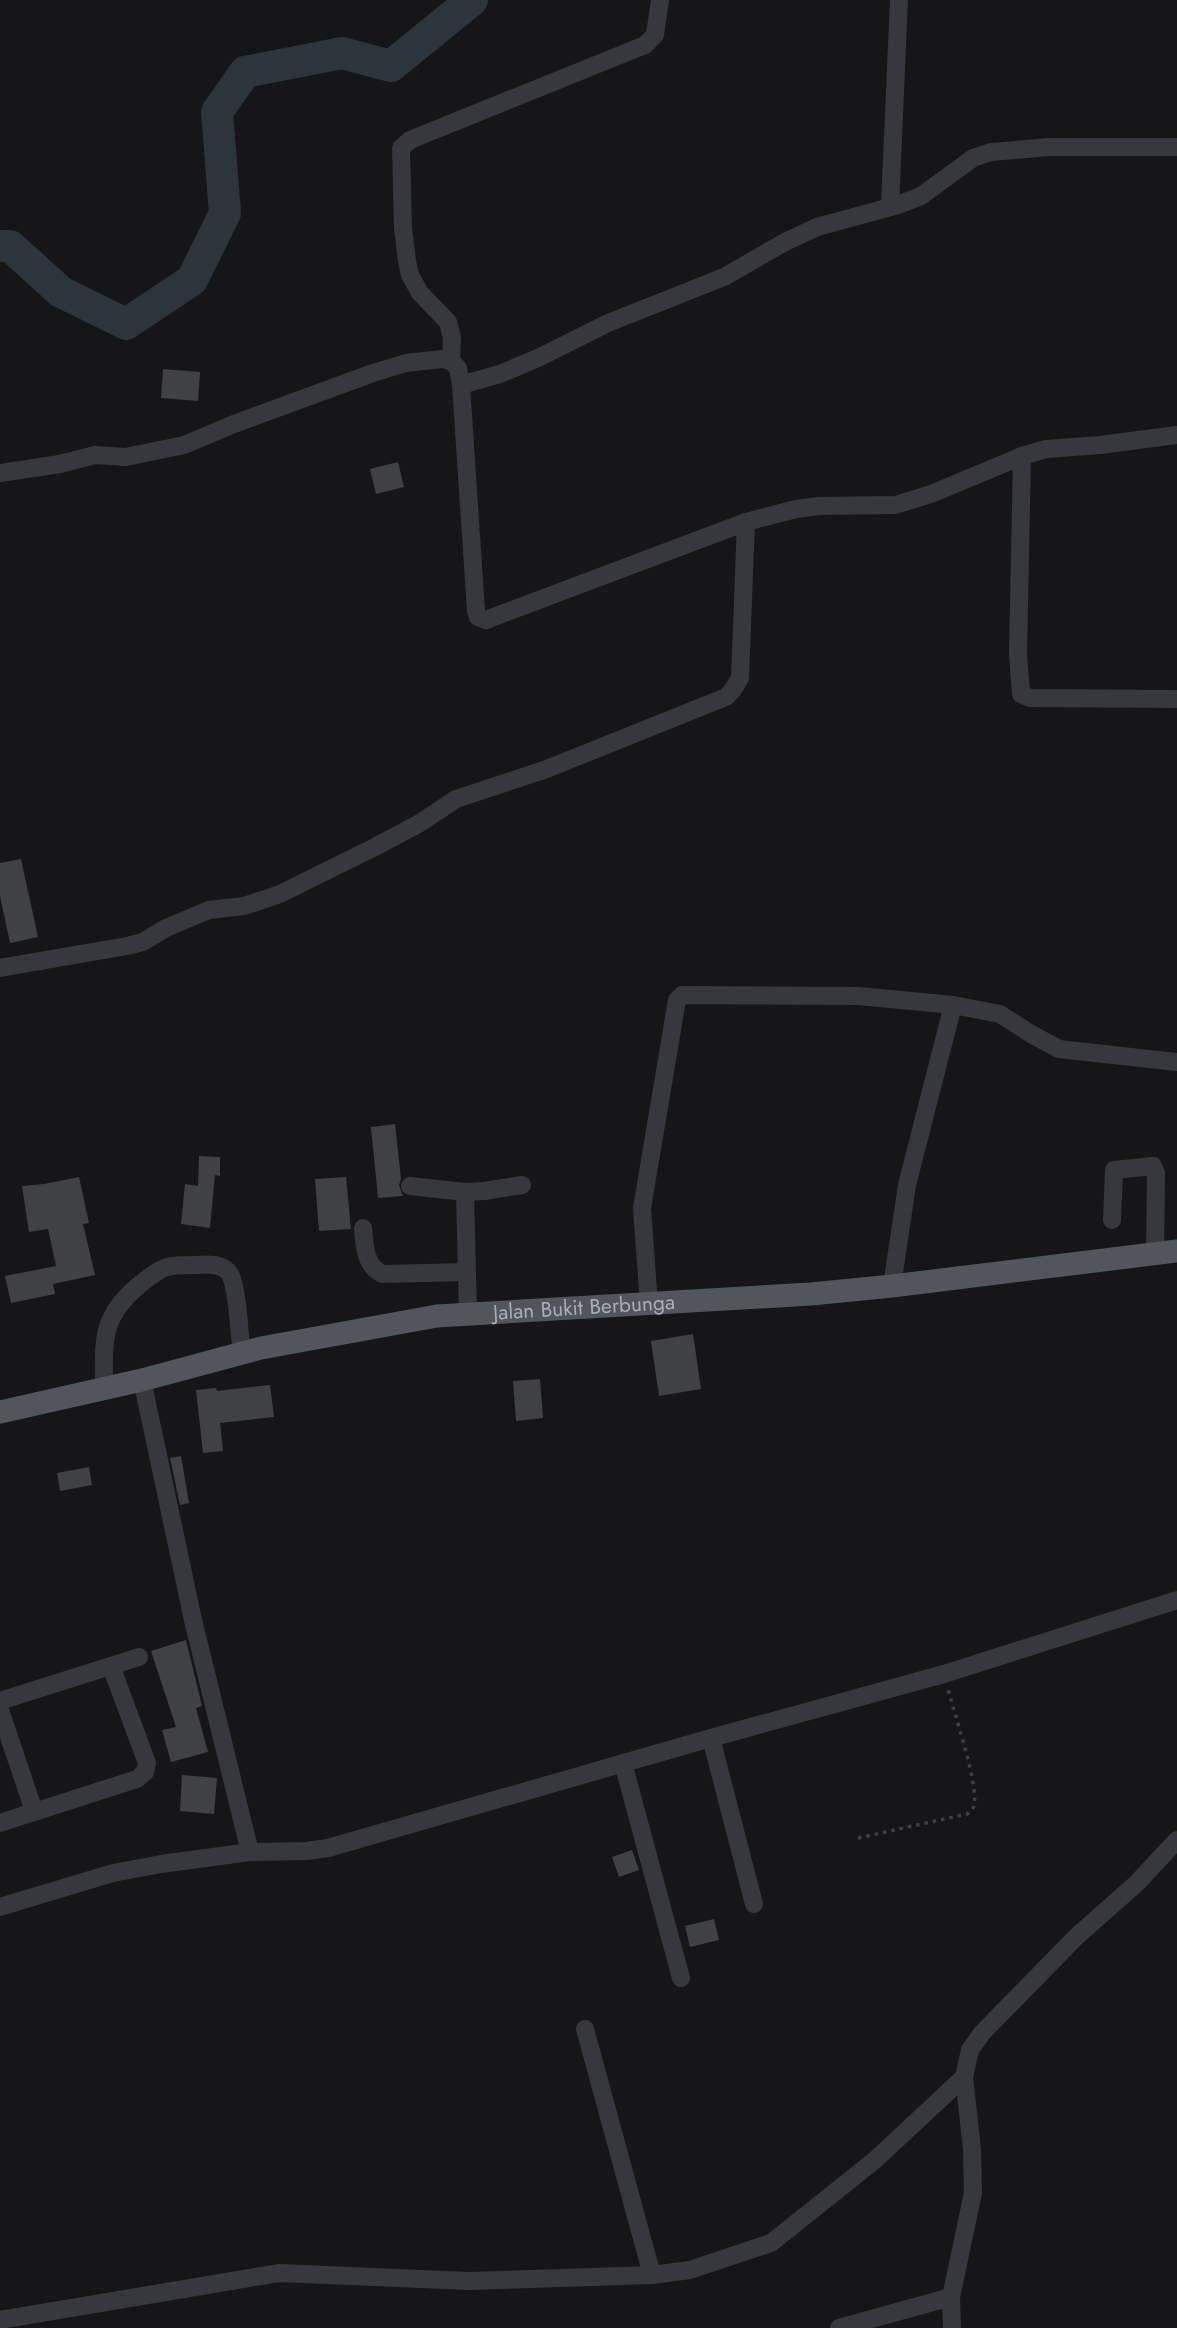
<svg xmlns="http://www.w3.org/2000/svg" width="1177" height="2328" font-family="Jost,sans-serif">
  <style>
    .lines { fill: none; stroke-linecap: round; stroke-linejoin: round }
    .river { stroke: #2c353c; stroke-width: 32 }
    .building { fill: #404145 }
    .path { stroke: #3d3f44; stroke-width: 3.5; stroke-dasharray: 3.5 5; stroke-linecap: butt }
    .minor { stroke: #37383d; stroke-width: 18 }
    .major { stroke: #53555c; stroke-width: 23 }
    .labels { text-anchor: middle; stroke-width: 6; stroke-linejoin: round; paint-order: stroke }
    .street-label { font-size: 21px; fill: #a8adb8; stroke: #111113 }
  </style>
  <rect width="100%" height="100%" fill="#161618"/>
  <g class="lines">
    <!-- river -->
    <polyline class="river" points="0,246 10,246 61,292 126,324 192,280 225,213 217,112 245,72 342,53 391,66 472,0"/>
  </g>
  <!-- building -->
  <g class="building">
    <polygon points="163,369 200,372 198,401 161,398"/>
    <polygon points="398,462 404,487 376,494 370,469"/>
    <polygon points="21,859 38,937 10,943 0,896 0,863"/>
    <polygon points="395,1124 401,1179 399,1185 403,1196 378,1198 371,1127"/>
    <polygon points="199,1156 220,1157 220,1176 215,1175 210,1228 181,1224 185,1184 198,1186"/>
    <polygon points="79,1177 89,1223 83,1224 95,1275 53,1284 55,1294 11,1303 5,1276 56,1266 48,1229 29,1232 22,1186 44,1184"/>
    <polygon points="346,1177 351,1229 319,1231 315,1179"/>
    <polygon points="693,1334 701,1389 659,1396 651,1341"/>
    <polygon points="540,1379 543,1418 516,1421 513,1381"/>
    <polygon points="270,1385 274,1417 220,1423 223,1451 203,1453 196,1390 216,1388 217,1391"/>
    <polygon points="181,1456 189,1503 180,1505 170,1458"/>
    <polygon points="89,1467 92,1485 60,1491 57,1473"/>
    <polygon points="186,1640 202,1706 196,1708 208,1752 171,1762 162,1730 176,1727 151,1651"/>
    <polygon points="182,1775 217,1778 214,1814 180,1811"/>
    <polygon points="632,1850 639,1870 619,1877 612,1857"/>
    <polygon points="714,1919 719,1940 690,1947 685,1926"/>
  </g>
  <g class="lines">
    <!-- path -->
    <path class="path" d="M858 1838 967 1814C971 1811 972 1811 974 1806 979 1785 954 1713 948 1689"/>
    <!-- minor -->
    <g class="minor">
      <polyline points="890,206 899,0"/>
      <polyline points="451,361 452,338 448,322 420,293 410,275 407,261 403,228 401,148 410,140 645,45 655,35 660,0"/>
      <polyline points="461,385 500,374 538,358 608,323 724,277 785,242 817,227 898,205 921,196 973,158 991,152 1049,147 1177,147"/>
      <polyline points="1022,456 1018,654 1021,694 1030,698 1177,699"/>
      <polyline points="0,473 60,464 95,455 126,457 184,445 234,424 373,373 406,363 442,359 451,361 458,368 461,385 476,611 478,617 486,620 746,522 796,509 819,506 895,505 931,494 1022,456 1046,449 1100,445 1177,435"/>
      <polyline points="0,968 127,946 143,942 166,928 209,910 244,906 280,894 375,847 420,823 456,799 544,770 726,697 732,691 740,678 746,522"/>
      <polyline points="410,1186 465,1192 484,1191 522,1185"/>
      <polyline points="465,1192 468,1314"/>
      <polyline points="1112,1220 1114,1170 1153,1166 1156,1173 1155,1253"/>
      <path d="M363 1228C365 1246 364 1264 382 1274L467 1272"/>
      <polyline points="892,1286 907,1185 953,1005"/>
      <polyline points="649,1305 642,1208 677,1000 682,995 859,996 953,1005 1000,1014 1031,1034 1059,1049 1177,1062"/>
      <polyline points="142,1380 193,1620 250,1852"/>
      <path d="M104 1387C104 1342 100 1318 138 1286 163 1266 164 1265 195 1265 207 1264 223 1263 230 1274 238 1289 239 1334 242 1353"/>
      <polyline points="0,1701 139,1657"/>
      <polyline points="0,1710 34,1811"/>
      <polyline points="711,1738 754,1904"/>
      <polyline points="623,1763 681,1978"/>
      <polyline points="0,1823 137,1779 145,1772 147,1763 111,1666"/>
      <polyline points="0,1907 113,1873 161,1864 250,1852 307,1851 328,1848 711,1738 944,1674 1177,1600"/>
      <polyline points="585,2029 652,2275"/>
      <polyline points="0,2320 279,2273 469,2281 652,2275 690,2270 771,2243 875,2160 964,2077"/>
      <polyline points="839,2328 951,2297"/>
      <polyline points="952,2328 951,2297 973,2193 972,2149 964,2077 970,2050 982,2033 1076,1937 1137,1883 1177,1840"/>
    </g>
    <!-- major -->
    <path class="major" id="s1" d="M0 1412 142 1380 261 1348 437 1316 811 1294 892 1286 1177 1251"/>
  </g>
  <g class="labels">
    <!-- street labels -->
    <g class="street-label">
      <text dy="7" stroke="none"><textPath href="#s1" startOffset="595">Jalan Bukit Berbunga</textPath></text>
    </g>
  </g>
</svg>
